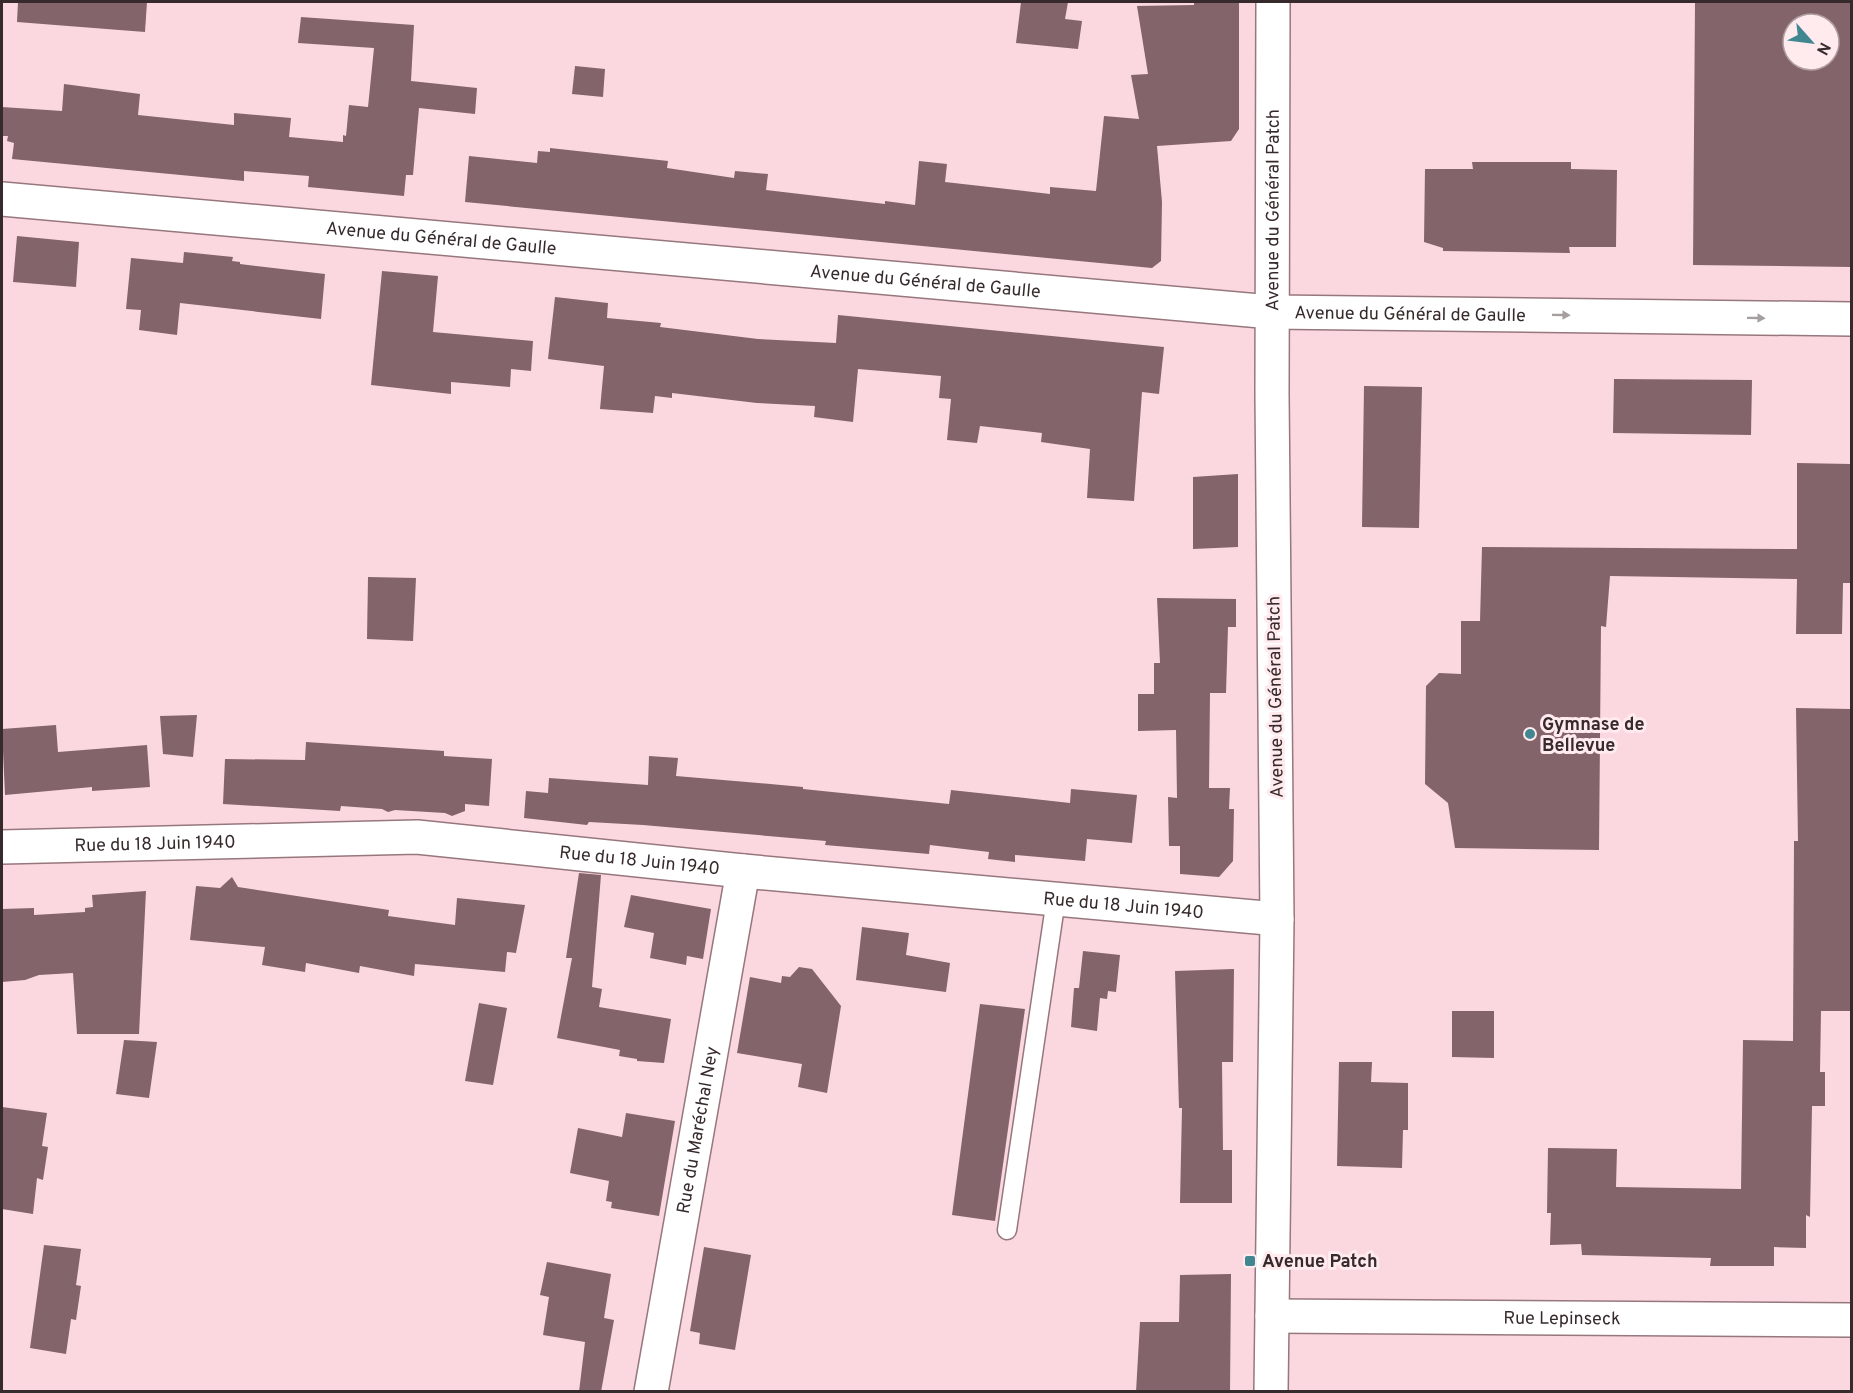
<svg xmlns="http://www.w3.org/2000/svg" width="1853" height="1393" font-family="Overpass,sans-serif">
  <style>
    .building { fill: #82646a; fill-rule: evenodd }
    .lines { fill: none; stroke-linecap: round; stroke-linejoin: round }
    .lane-casing { stroke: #96777d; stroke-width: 21 }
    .street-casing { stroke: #96777d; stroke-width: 36 }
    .lane { stroke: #fff; stroke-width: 18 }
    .street { stroke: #fff; stroke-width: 33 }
    .oneway { fill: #a59fa0 }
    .poi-dot { fill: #418792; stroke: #ffeaee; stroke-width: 2 }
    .labels { text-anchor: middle; stroke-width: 6; stroke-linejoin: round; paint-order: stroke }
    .street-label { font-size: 18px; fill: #372a2c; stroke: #ffeaee }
    .poi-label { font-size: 18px; font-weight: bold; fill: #372a2c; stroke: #ffeaee; text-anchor: start }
  </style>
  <rect width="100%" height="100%" fill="#fbd8df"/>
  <!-- building -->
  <g class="building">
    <polygon points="18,2 147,2 145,32 17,22"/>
    <polygon points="1021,2 1068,2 1065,19 1082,21 1078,49 1016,43"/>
    <polygon points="1194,2 1239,2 1239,129 1231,141 1157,146 1162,202 1161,261 1152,268 465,202 469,156 537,163 538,151 550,152 550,148 668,161 667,168 734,178 735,171 768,174 766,190 885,204 885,201 915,205 919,161 947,164 945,182 1050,194 1050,187 1096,191 1104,116 1139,119 1131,75 1148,74 1137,6 1194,5"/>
    <path d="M1695 2H1851V267L1693 265ZM1793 24H1829V60H1793Z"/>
    <polygon points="301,17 414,25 411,81 477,88 475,114 419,108 413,175 406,175 404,196 308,187 309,176 244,171 244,181 12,159 14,143 7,141 8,136 2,136 2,107 62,111 64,84 140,94 138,115 234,125 234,113 291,118 289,137 343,142 343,135 346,136 349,105 368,107 374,48 298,43"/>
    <polygon points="575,66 605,69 603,97 572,94"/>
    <polygon points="1472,162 1571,162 1571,169 1617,170 1616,247 1569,247 1570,253 1443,251 1443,248 1424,242 1425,169 1473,169"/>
    <polygon points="17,236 79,242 76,287 13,282"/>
    <polygon points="184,252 233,257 232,261 240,262 240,264 325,274 321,319 180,303 177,335 139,330 141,310 126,309 131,258 183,263"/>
    <polygon points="382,271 438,276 433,332 533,341 531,371 511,369 510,387 451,382 451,394 371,385"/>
    <polygon points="555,297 608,303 607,318 661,323 660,327 758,339 836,343 838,315 1164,347 1159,394 1142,392 1134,501 1087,498 1090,449 1041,442 1042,433 980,426 977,443 947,440 951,399 939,398 941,376 858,369 853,422 814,417 815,406 757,403 672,393 672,398 655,396 653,413 600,409 604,366 548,359"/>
    <polygon points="1614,379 1752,380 1751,435 1613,433"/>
    <polygon points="1364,386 1422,387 1419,528 1362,527"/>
    <polygon points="1797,463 1851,464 1851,583 1843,583 1842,634 1796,634 1797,579 1610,576 1606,627 1601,626 1599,850 1455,848 1448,803 1425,784 1426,686 1439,673 1461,674 1461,621 1480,621 1482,547 1797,549"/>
    <polygon points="1238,474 1238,547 1193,549 1193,477"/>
    <polygon points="368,577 416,578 413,641 367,639"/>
    <polygon points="1157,598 1236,599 1236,627 1228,627 1226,693 1210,693 1209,788 1230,788 1229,809 1234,809 1233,861 1219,877 1180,874 1180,846 1169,846 1168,797 1177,798 1176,730 1138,731 1138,694 1154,694 1154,663 1160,663"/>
    <polygon points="1796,708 1851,709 1851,1011 1821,1011 1820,1072 1825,1072 1825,1106 1812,1106 1810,1217 1806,1215 1806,1248 1774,1247 1774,1266 1710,1266 1711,1258 1582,1255 1581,1244 1550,1245 1551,1213 1547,1213 1548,1148 1617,1149 1616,1187 1741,1189 1743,1040 1793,1041 1794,841 1798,841"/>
    <polygon points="197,715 193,757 163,754 160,716"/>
    <polygon points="56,725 58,752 147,745 150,787 92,791 92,787 5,795 2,729"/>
    <polygon points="306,742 444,751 444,756 492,759 489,806 465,804 465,811 452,816 445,813 395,810 388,812 382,809 341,806 340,811 223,804 225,759 305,760"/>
    <polygon points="649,756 678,758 676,776 781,785 803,787 803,789 949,804 951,790 1070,803 1071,789 1137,795 1132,843 1087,839 1085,861 1015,855 1015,862 988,859 989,852 930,845 929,854 825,845 826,841 643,825 589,822 587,825 524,818 526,791 548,793 549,778 648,785"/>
    <polygon points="579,873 601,875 592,987 602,989 599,1007 671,1019 664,1063 637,1061 637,1059 619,1056 620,1050 557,1038 572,958 566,958"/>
    <polygon points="232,877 238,887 389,910 388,916 455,925 457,898 525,905 516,953 507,952 505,972 415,964 414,976 360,966 359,973 306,963 305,972 262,965 265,947 190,940 196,886 220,888"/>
    <polygon points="146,891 139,1034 77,1034 73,973 39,975 25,980 2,982 2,909 34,908 34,915 85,912 85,908 93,907 92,895"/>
    <polygon points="631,895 711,909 703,959 687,956 686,965 650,958 654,933 624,927"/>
    <polygon points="862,927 909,933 906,955 950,963 946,992 856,980"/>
    <polygon points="1083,951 1120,955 1116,992 1108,991 1107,999 1100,998 1097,1031 1071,1027 1074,988 1079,988"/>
    <polygon points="799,967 812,969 841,1006 827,1093 798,1087 802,1064 737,1053 750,977 781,983 782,976 790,977"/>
    <polygon points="1234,969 1233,1062 1222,1062 1223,1150 1232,1150 1232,1203 1180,1203 1182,1108 1179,1108 1175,971"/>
    <polygon points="479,1003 507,1008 493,1085 465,1081"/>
    <polygon points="980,1004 1025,1009 995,1221 952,1215"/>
    <polygon points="1452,1011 1494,1011 1494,1058 1452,1057"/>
    <polygon points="124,1040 157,1042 149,1098 116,1094"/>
    <polygon points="1339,1062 1372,1062 1371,1082 1408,1083 1408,1130 1403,1130 1402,1168 1337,1166"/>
    <polygon points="2,1107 47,1113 42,1146 48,1147 43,1180 37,1178 33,1214 2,1209"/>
    <polygon points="626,1113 675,1121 659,1216 611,1208 612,1202 606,1201 609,1181 570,1173 578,1128 622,1137"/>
    <polygon points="44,1245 81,1249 76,1285 81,1286 76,1320 71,1319 66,1354 30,1348"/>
    <polygon points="704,1247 751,1255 735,1350 699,1344 700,1333 690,1331"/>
    <polygon points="547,1262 611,1274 604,1318 614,1320 601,1392 579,1392 585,1342 543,1335 549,1297 540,1295"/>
    <polygon points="1231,1274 1230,1392 1136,1392 1140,1322 1179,1322 1180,1275"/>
  </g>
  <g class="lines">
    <!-- lane casing -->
    <g class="lane-casing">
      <polyline id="lane" points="1007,1230 1056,899"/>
    </g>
    <!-- street casing -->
    <g class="street-casing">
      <g id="street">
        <path id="s1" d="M2 199 1272 312 1852 319"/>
        <path id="s2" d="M2 847 417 837 743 871 1277 919"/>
        <path id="s3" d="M1272 1316 1852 1320"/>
        <path id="s4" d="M651 1392 743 871"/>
        <path id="s5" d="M1271 1392 1277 919 1272 394 1273 2"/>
      </g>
    </g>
    <!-- lane -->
    <use href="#lane" class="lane"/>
    <!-- street -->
    <use href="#street" class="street"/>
  </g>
  <!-- one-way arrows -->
  <defs><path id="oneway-solid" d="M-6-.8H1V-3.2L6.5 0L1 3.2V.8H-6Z" transform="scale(1.5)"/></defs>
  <g class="oneway">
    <use href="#oneway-solid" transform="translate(1561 315) rotate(1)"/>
    <use href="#oneway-solid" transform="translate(1756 318) rotate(1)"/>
  </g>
  <!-- markers -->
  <g class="poi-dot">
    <circle cx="1530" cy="734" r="6"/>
    <rect x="1244" y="1255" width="12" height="12" rx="3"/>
  </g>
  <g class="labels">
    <!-- street labels -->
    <g class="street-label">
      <text dy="6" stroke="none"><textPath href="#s5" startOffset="1182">Avenue du Général Patch</textPath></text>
      <text dy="6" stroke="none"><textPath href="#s1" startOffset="441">Avenue du Général de Gaulle</textPath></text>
      <text dy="6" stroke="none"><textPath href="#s1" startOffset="927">Avenue du Général de Gaulle</textPath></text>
      <text dy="6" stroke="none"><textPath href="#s1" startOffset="1413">Avenue du Général de Gaulle</textPath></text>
      <text transform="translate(1275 697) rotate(-91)" y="6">Avenue du Général Patch</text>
      <text dy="6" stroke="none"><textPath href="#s2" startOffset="153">Rue du 18 Juin 1940</textPath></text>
      <text dy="6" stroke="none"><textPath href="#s2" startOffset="639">Rue du 18 Juin 1940</textPath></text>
      <text dy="6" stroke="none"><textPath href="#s2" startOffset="1125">Rue du 18 Juin 1940</textPath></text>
      <text dy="6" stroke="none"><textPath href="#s4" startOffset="266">Rue du Maréchal Ney</textPath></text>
      <text dy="6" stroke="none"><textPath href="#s3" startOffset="290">Rue Lepinseck</textPath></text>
    </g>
    <!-- poi labels -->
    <g class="poi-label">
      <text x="1542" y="730">Gymnase de<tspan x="1542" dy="21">Bellevue</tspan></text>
      <text x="1262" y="1267">Avenue Patch</text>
    </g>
  </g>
  <!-- border -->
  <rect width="1853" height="1393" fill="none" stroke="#372a2c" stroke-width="6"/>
  <!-- north arrow -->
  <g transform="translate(1811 42) rotate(118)"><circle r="28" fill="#ffeaee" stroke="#af9da0" stroke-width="1.5"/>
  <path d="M0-4.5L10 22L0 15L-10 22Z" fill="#418792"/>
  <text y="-9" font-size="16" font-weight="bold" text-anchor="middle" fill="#372a2c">N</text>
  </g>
</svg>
